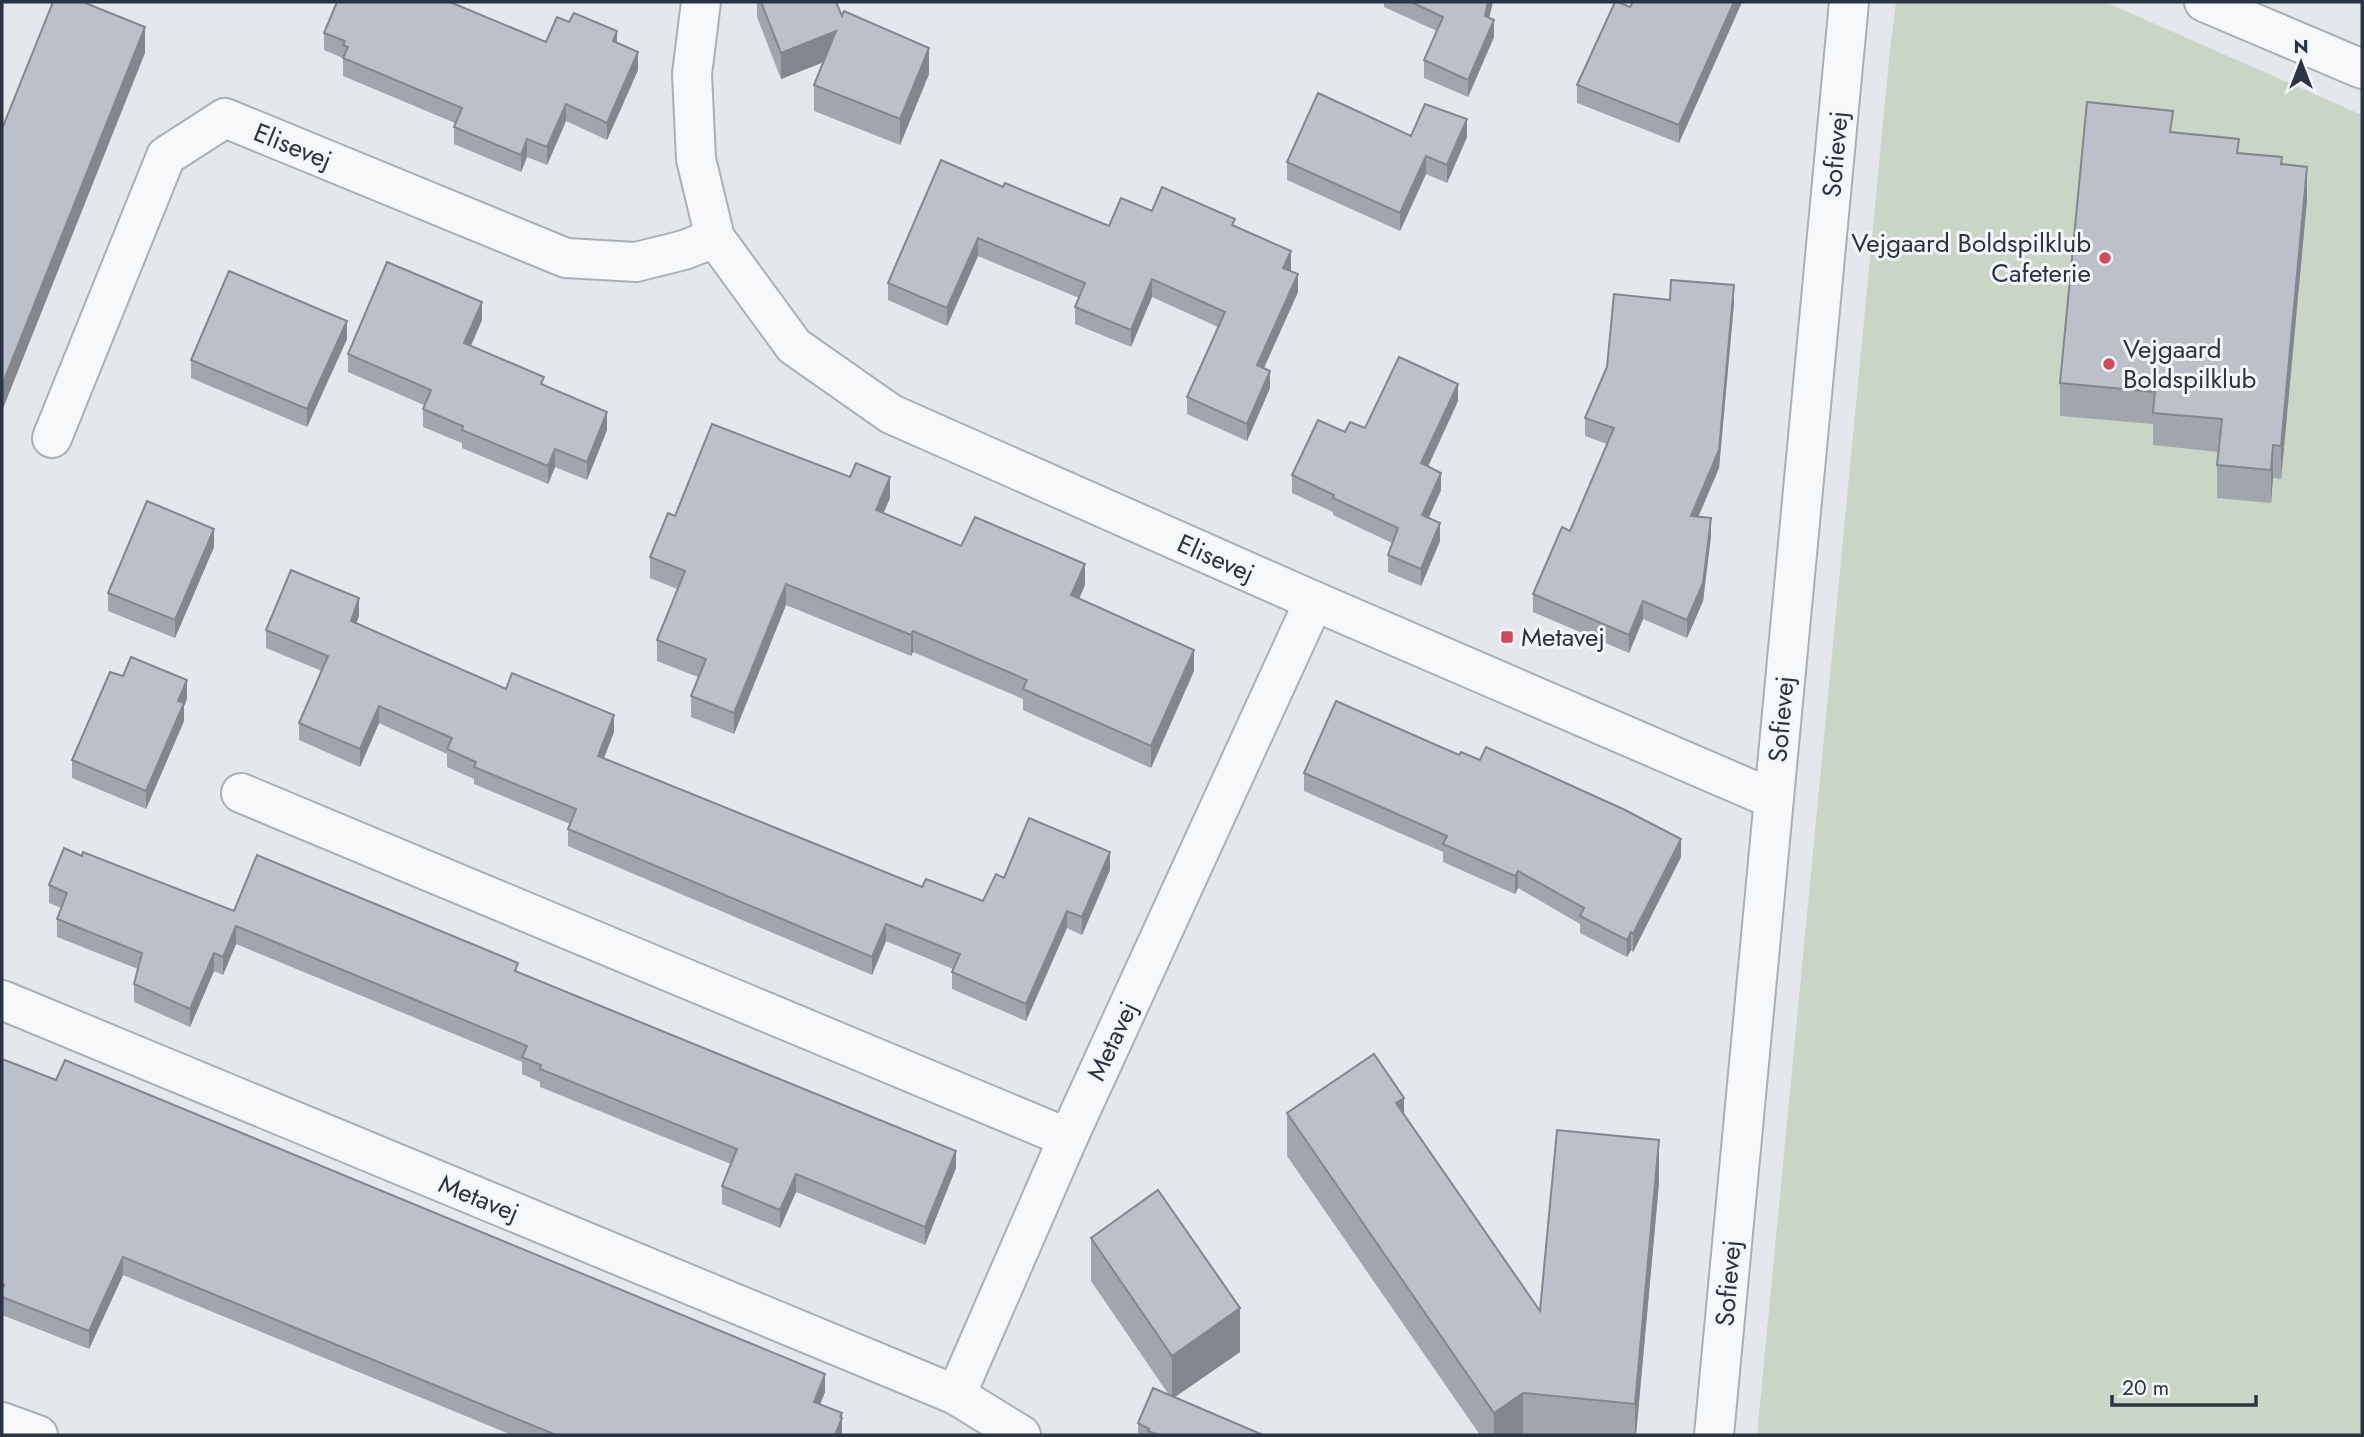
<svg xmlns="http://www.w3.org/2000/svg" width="2364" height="1437" font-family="Jost,sans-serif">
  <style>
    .green { fill: #c9d6c5 }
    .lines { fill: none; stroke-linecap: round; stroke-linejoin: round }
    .minor-casing { stroke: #a9aeb7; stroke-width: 42 }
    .minor { stroke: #f7f8fa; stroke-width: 38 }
    .wall { fill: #a1a5ae }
    .shaded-wall { fill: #83868d }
    .building { fill: #bbc0ca; stroke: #83868d; stroke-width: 2 }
    .poi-dot { fill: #d1495b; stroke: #f4f6f9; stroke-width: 2.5 }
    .labels { text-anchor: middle; stroke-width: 6; stroke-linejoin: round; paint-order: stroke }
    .street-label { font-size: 26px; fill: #2b3445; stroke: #f4f6f9 }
    .poi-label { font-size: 26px; fill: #2b3445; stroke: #f4f6f9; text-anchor: start }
  </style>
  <rect width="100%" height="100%" fill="#e4e7ec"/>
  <!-- green -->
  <polygon class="green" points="1896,2 2105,2 2362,115 2362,1435 1757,1435 1890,50"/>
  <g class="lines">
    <!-- minor casing -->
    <g class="minor-casing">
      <g id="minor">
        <polyline points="701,2 692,74 696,159 715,238 794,346 891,414 1314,601 1773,799"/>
        <polyline points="2204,2 2362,69"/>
        <polyline points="52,438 166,156 225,118 566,258 636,262 684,250 715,238"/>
        <polyline points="241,793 1068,1138"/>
        <polyline points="2,1000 956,1395 1068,1138 1314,601"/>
        <polyline points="956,1395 1021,1435"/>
        <polyline points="2,1422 38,1435"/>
        <polyline points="1714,1435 1849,2"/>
      </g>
    </g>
    <!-- minor -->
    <use href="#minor" class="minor"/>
  </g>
  <!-- wall -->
  <g class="wall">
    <polygon points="757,2 836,2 842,16 929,74 900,145 814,111 814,85 824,62 781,79 757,17"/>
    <polygon points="1384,2 1493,2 1489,18 1494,37 1468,97 1424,78 1424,60 1437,31 1384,7"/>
    <polygon points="1742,2 1679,143 1577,103 1577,85 1630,7"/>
    <polygon points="324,33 546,42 617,42 638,70 607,140 566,121 547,165 527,157 521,172 454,144 454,127 455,123 343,76 343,58 324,50"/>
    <polygon points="2173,132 2239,153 2282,164 2307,200 2281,479 2273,478 2271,503 2217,498 2217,465 2218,452 2153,445 2153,424 2060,416 2060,383"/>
    <polygon points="1411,136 1467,137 1447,183 1426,174 1400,231 1287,180 1287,162"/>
    <polygon points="1003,187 1109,226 1152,211 1235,226 1291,269 1290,271 1298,292 1264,368 1270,388 1247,441 1187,414 1187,397 1218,327 1152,297 1131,347 1075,324 1075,307 1079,298 978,256 947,326 888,300 888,283"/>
    <polygon points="1670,300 1734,303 1719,468 1698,517 1711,536 1703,601 1687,638 1643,619 1629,653 1533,612 1533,594 1570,531 1607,444 1585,436 1585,418"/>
    <polygon points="482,320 471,346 544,385 607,430 587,480 555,467 548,484 462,448 462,443 423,427 423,409 424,405 348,372 348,354"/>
    <polygon points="347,339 307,427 191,378 191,360"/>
    <polygon points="1458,401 1428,467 1441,490 1428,518 1440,541 1421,586 1388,572 1388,555 1392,543 1333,515 1333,512 1292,493 1292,475 1345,432 1365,428"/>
    <polygon points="890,498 883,513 961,546 1085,585 1079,599 1194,671 1151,768 1023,710 1023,699 913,652 911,656 786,605 734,734 691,717 691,696 698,677 657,661 657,640 677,589 650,578 650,557"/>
    <polygon points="214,547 175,638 108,611 108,593"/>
    <polygon points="359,616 356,623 506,689 614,732 604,758 922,887 983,901 1004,878 1110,870 1082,935 1067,928 1026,1021 952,989 952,972 953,969 886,941 872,975 568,846 568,829 570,824 474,784 474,779 447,767 447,754 379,723 360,767 299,740 299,723 322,671 266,648 266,630"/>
    <polygon points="187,699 184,706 184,721 146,809 72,778 72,760"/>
    <polygon points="1304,773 1681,857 1633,952 1631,950 1627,957 1580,933 1580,924 1518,888 1515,894 1443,862 1443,852 1304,791"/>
    <polygon points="82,856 234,911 518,973 956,1168 925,1245 796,1192 780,1228 722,1204 722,1186 731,1164 540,1087 540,1082 522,1074 522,1062 236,944 223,975 214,971 190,1027 134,1002 134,984 138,969 57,937 57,919 61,908 49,903 49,885"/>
    <polygon points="2,1059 825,1392 820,1404 842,1413 842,1435 512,1435 123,1275 89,1349 2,1315"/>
    <polygon points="1287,1113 1404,1114 1540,1311 1659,1183 1636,1435 1480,1435 1287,1156"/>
    <polygon points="1091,1238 1240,1352 1175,1397 1263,1435 1143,1435 1138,1433 1138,1423 1169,1395 1091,1281"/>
  </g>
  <!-- shaded-wall -->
  <g class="shaded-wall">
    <polygon points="1488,2 1493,2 1485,33 1485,16"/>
    <polygon points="1734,2 1742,2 1679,143 1679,125"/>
    <polygon points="1494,20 1494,37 1468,97 1468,80"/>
    <polygon points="145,27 145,53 2,411 2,385"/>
    <polygon points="617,31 617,49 613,41"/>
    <polygon points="836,31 836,57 781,79 781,53"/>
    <polygon points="929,48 929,74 900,145 900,119"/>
    <polygon points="638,52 638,70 607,140 607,123"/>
    <polygon points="566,104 566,121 547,165 547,147"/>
    <polygon points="1467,119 1467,137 1447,183 1447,165"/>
    <polygon points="527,139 527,157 521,172 521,155"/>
    <polygon points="1426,156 1426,174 1400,231 1400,213"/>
    <polygon points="2307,167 2307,200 2281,479 2281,446"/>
    <polygon points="978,238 978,256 947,326 947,308"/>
    <polygon points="1291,251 1291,269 1283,286 1283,268"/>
    <polygon points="1298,274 1298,292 1257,383 1257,365"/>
    <polygon points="1152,279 1152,297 1131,347 1131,330"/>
    <polygon points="1734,285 1734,303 1719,468 1691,534 1691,516"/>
    <polygon points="482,302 482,320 464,361 464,343"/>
    <polygon points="347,321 347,339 307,427 307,409"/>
    <polygon points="1270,371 1270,388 1247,441 1247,424"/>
    <polygon points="1458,384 1458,401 1421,481 1421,463"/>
    <polygon points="607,412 607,430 587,480 587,462"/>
    <polygon points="2273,445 2273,478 2271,503 2271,470"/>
    <polygon points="555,449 555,467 548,484 548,466"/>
    <polygon points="1441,473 1441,490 1422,533 1422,515"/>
    <polygon points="890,477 890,498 876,531 876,510"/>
    <polygon points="1711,518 1711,536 1703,601 1687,638 1687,620"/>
    <polygon points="1440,523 1440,541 1421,586 1421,569"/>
    <polygon points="214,529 214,547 175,638 175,620"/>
    <polygon points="1085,564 1085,585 1071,617 1071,595"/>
    <polygon points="786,584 786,605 734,734 734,713"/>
    <polygon points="359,598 359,616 351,638 351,621"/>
    <polygon points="1643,601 1643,619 1629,653 1629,635"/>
    <polygon points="913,631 913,652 911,656 911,635"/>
    <polygon points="1194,650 1194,671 1151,768 1151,746"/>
    <polygon points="187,680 187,699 184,706 184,721 146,809 146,791 178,701"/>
    <polygon points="379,706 379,723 360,767 360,749"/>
    <polygon points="614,715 614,732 598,773 598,756"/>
    <polygon points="1681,839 1681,857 1633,952 1633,934"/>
    <polygon points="1110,852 1110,870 1082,935 1082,917"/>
    <polygon points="1518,871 1518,888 1515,894 1515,876"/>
    <polygon points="1067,911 1067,928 1026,1021 1026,1004"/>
    <polygon points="886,924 886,941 872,975 872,957"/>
    <polygon points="236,926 236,944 223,975 223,957"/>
    <polygon points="1631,932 1631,950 1627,957 1627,940"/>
    <polygon points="214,953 214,971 190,1027 190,1009"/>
    <polygon points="1404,1098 1404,1141 1396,1103"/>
    <polygon points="1659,1140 1659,1183 1636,1435 1635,1435 1635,1404"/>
    <polygon points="956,1151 956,1168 925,1245 925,1227"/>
    <polygon points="796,1174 796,1192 780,1228 780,1210"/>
    <polygon points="123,1257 123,1275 89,1349 89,1331"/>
    <polygon points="1240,1308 1240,1352 1172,1399 1172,1356"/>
    <polygon points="825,1374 825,1392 814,1420 814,1402"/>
    <polygon points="1523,1393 1523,1435 1494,1435 1494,1413"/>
    <polygon points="842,1413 842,1435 835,1435 840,1417"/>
  </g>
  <!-- building -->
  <g class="building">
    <polygon points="53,2 83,2 145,27 2,385 2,129"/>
    <polygon points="337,2 450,2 546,42 557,17 569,22 574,13 617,31 613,41 638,52 607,123 566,104 547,147 527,139 521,155 454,127 462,108 343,58 348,47 343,45 345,41 324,33"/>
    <polygon points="761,2 836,2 842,16 844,11 929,48 900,119 814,85 836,31 781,53"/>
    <polygon points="1411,2 1488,2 1485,16 1494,20 1468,80 1424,60 1443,17"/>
    <polygon points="1615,2 1618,2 1630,7 1633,2 1734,2 1679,125 1577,85"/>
    <polygon points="1318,93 1411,136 1425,104 1467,119 1447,165 1426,156 1400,213 1287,162"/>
    <polygon points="2087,102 2173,111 2170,132 2239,139 2237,153 2282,157 2281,164 2307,167 2281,446 2273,445 2271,470 2217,465 2222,419 2153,413 2155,392 2060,383"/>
    <polygon points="941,160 1003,187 1005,183 1109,226 1121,198 1152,211 1162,187 1235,219 1232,225 1291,251 1283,268 1298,274 1257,365 1270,371 1247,424 1187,397 1225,312 1152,279 1131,330 1075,307 1085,283 978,238 947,308 888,283"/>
    <polygon points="387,262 482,302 464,343 544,377 541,384 607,412 587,462 555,449 548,466 462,430 463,426 423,409 431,390 348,354"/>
    <polygon points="229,271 347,321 307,409 191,360"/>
    <polygon points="1671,280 1734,285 1719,450 1691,516 1711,518 1703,583 1687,620 1643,601 1629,635 1533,594 1562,527 1570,531 1614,428 1585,418 1607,367 1614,294 1670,300"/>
    <polygon points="1399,357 1458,384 1421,463 1441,473 1422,515 1440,523 1421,569 1388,555 1398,528 1333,498 1334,495 1292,475 1318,420 1345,432 1350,422 1365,428"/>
    <polygon points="712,424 850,477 856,463 890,477 876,510 961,546 975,517 1085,564 1071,595 1194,650 1151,746 1023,689 1027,680 913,631 911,635 786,584 734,713 691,696 706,659 657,640 685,571 650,557 668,513 675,516"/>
    <polygon points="147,501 214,529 175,620 108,593"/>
    <polygon points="291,570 359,598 351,621 506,689 512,673 614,715 598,756 922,887 926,879 983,901 996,874 1004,878 1029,818 1110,852 1082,917 1067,911 1026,1004 952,972 960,954 886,924 872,957 568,829 576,809 474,767 476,762 447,749 452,738 379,706 360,749 299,723 328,656 266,630"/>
    <polygon points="131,657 187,680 178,701 184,703 146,791 72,760 110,672 123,676"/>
    <polygon points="1336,701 1459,755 1461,752 1480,760 1486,747 1623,809 1681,839 1633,934 1631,932 1627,940 1580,916 1584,908 1518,871 1515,876 1443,844 1447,836 1304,773"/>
    <polygon points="64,848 82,856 83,852 234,911 257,855 518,963 515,971 956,1151 925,1227 796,1174 780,1210 722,1186 737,1149 540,1069 541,1065 522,1057 527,1046 236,926 223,957 214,953 190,1009 134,984 142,953 57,919 67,893 49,885"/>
    <polygon points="1374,1054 1404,1098 1396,1103 1540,1311 1557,1130 1659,1140 1635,1404 1523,1393 1494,1413 1287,1113"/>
    <polygon points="2,1059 56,1080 65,1060 825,1374 814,1402 842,1413 840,1417 842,1418 835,1435 556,1435 123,1257 89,1331 2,1297 2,1289 4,1285 2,1284"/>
    <polygon points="1158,1190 1240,1308 1172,1356 1091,1238"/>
    <polygon points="1153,1388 1263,1435 1159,1435 1148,1431 1149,1429 1138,1423"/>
  </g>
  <!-- markers -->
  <g class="poi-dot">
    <circle cx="2105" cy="258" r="7"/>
    <circle cx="2109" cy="364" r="7"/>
    <rect x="1500" y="630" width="14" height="14" rx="3.5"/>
  </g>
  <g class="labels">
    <!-- street labels -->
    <g class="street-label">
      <text transform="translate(293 146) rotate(22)" y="9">Elisevej</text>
      <text transform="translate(1835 154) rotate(-85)" y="9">Sofievej</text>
      <text transform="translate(1216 558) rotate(24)" y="9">Elisevej</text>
      <text transform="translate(1781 719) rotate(-85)" y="9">Sofievej</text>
      <text transform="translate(1112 1041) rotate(-65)" y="9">Metavej</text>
      <text transform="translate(479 1198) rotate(22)" y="9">Metavej</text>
      <text transform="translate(1728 1283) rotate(-85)" y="9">Sofievej</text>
    </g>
    <!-- poi labels -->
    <g class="poi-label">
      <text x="2091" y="252" text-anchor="end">Vejgaard Boldspilklub<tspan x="2091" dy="30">Cafeterie</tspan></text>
      <text x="2123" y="358">Vejgaard<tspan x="2123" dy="30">Boldspilklub</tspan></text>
      <text x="1521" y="646">Metavej</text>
    </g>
  </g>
  <!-- border -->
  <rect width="2364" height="1437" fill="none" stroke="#2b3445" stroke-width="7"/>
  <!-- north arrow -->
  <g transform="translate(2301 63)" stroke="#f4f6f9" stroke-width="5" paint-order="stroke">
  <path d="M0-5L12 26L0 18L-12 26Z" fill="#2b3445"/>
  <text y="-10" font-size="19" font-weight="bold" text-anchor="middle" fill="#2b3445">N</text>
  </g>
  <!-- scale -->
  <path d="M2112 1395v10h144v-10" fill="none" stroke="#2b3445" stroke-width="3.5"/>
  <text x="2122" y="1395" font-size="21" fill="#2b3445" stroke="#f4f6f9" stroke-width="5" paint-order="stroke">20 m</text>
</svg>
